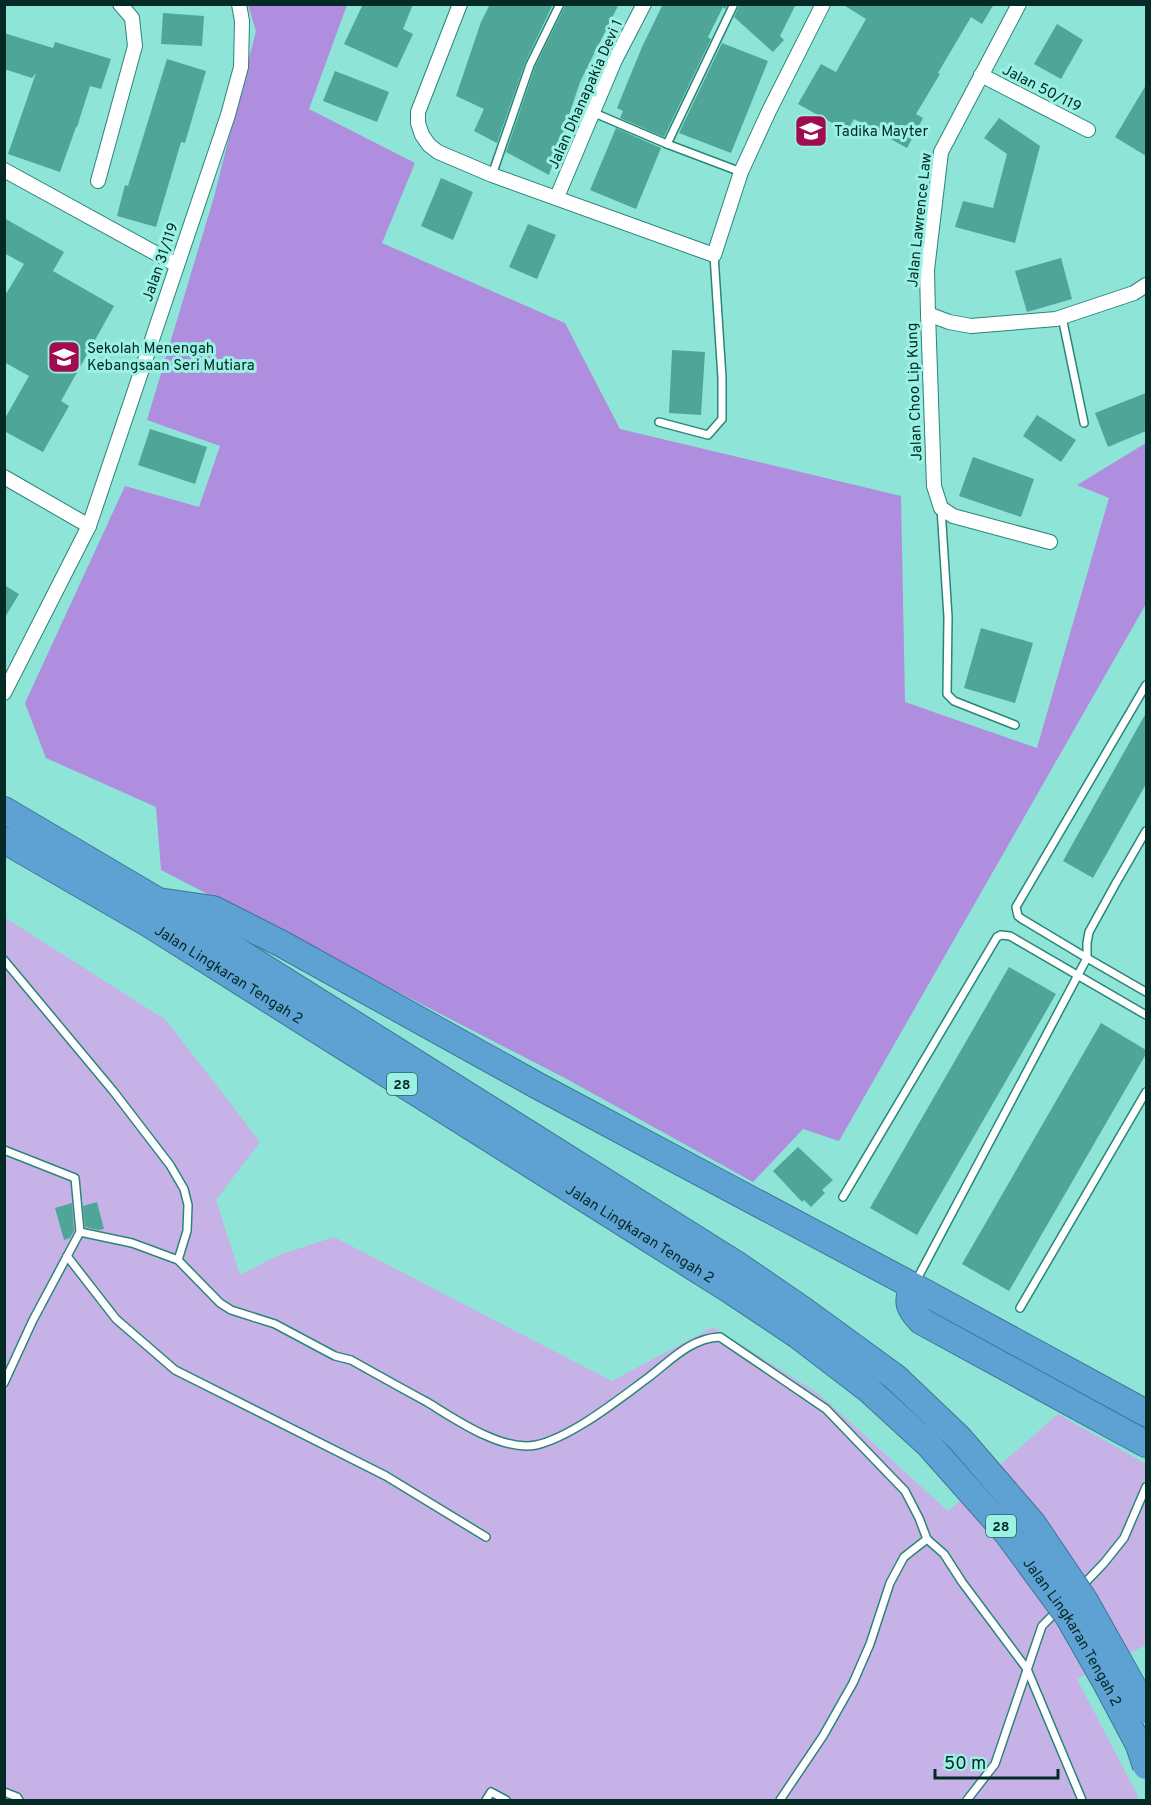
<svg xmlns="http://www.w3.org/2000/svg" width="1151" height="1805" font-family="Overpass,sans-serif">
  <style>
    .green { fill: #c7b2e7 }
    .forest { fill: #af8ddf }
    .building { fill: #4fa598 }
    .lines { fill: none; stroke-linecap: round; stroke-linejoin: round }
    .lane-casing { stroke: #2a8579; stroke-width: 10 }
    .street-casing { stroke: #2a8579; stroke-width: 16 }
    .highway-casing { stroke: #3e7796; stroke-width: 28 }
    .lane { stroke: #fff; stroke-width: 7 }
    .street { stroke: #fff; stroke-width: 14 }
    .highway { stroke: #5ea1d3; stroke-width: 26 }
    .highway-bridge-casing { stroke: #3e7796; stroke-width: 28; stroke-linecap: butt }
    .highway-bridge { stroke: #5ea1d3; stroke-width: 26 }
    .labels { text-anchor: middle; stroke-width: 6; stroke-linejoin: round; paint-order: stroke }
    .shield { fill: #9bf1e3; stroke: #31665e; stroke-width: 1.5 }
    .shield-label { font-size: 14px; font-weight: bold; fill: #032a25 }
    .street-label { font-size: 15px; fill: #032a25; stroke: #9bf1e3 }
    .poi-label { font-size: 15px; fill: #032a25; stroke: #9bf1e3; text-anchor: start }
  </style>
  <rect width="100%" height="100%" fill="#8ee4d6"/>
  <!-- green -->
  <polygon class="green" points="4,917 166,1020 260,1142 216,1200 240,1275 279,1255 334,1237 612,1381 713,1327 819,1394 948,1511 1058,1414 1146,1464 1146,1645 1077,1679 1138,1796 1138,1800 5,1800"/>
  <!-- forest -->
  <polygon class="forest" points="248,5 347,5 309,109 415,163 382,243 565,323 620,429 901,496 905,702 1037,748 1109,498 1077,485 1146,443 1146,604 839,1141 803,1129 753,1182 563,1077 161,870 156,807 46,758 25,703 125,486 199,507 220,446 147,420 214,197 256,31"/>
  <!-- building -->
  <g class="building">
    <polygon points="363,4 413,4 403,29 413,34 397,68 344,44"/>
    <polygon points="490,4 553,4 525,63 497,143 474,131 484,109 456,96 481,22"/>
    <polygon points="566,4 619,4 580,82 549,175 506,152 535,67"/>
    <polygon points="663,4 728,4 725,9 723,7 708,37 711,39 664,137 620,118 623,111 617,108 642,47"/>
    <polygon points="740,4 796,4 780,36 784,40 773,52 734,17"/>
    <polygon points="842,4 994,4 982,24 971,17 938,73 940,74 916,114 923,118 907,148 854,119 847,131 798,104 821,64 836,72 866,19"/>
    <polygon points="163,13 204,16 202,46 161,44"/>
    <polygon points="1057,24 1083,40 1061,79 1034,64"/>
    <polygon points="4,33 53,48 55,42 111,59 101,89 90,86 77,127 76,127 60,172 8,154 36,73 32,78 4,69"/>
    <polygon points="722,43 768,61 731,153 679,133"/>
    <polygon points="167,59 206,71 185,143 181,142 156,227 117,216 125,185 128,186 141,144"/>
    <polygon points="335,71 389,92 377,122 323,101"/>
    <polygon points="1146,85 1146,156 1115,137"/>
    <polygon points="999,118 1040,146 1015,243 955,227 963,201 993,208 1007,154 984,138"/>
    <polygon points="616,128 661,148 636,209 590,190"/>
    <polygon points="441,178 473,192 453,240 421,226"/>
    <polygon points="4,218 64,252 53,271 114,306 61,401 69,406 43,452 4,431 4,420 29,376 4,362 4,297 24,264 4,253"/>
    <polygon points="528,224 556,235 537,279 509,267"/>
    <polygon points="1061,258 1072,299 1027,312 1015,271"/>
    <polygon points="672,350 705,352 701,415 669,413"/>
    <polygon points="1146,393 1146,431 1108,447 1095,413"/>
    <polygon points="1037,415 1076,440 1061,462 1023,436"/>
    <polygon points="150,429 207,447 195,484 138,465"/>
    <polygon points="973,457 1034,479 1021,517 959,496"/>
    <polygon points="4,585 19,594 4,619"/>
    <polygon points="981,628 1033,643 1015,703 964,688"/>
    <polygon points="1146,713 1146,784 1093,878 1063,861"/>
    <polygon points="1009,967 1056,994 917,1235 870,1208"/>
    <polygon points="1101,1023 1146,1050 1146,1054 1009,1291 962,1264"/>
    <polygon points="798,1147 833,1180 822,1190 825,1193 811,1207 804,1200 802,1202 773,1171"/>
    <polygon points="97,1202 104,1229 99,1230 85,1227 83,1206"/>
    <polygon points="72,1203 74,1231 70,1238 64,1240 55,1208"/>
  </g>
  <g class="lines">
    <!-- lane casing -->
    <g class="lane-casing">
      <g id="lane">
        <polyline points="592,112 667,144 741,172"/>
        <polyline points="667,144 734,4"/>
        <polyline points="492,175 530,65 560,4"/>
        <polyline points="1062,317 1084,423"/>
        <polyline points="659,422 708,435 722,419 722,378 714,255"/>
        <polyline points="941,508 948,617 947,694 954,701 1015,725"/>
        <polyline points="1146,831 1116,883 1089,932 1087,943 1087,958 1146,992"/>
        <polyline points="4,960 114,1092 170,1165 184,1189 188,1205 187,1231 178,1260"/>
        <polyline points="4,1150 75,1178 80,1232 33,1320 4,1383"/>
        <polyline points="843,1197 997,937 1001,935 1010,936 1146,1015"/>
        <path d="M80 1232 132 1243 178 1260 220 1303 231 1310 275 1324 335 1356 351 1360C376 1374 401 1388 427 1402 455 1419 502 1452 536 1445 572 1437 619 1399 649 1377 671 1360 691 1338 720 1337L826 1409 905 1491 919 1518 927 1539"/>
        <polyline points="67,1256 116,1319 175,1370 386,1476 486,1537"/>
        <polyline points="916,1281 1087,958 1022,919 1018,916 1016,907 1146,685"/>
        <polyline points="1020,1308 1146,1092"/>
        <polyline points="1082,1586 1104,1563 1124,1538 1146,1487"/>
        <polyline points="4,1792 17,1797 19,1800"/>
        <polyline points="486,1800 491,1792 506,1800"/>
        <polyline points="780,1800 823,1736 853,1683 870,1644 890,1583 904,1557 927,1539 944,1554 962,1582 1027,1669 1082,1800"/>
        <polyline points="967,1800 995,1764 1042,1626 1057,1611"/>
      </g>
    </g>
    <!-- street casing -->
    <g class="street-casing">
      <g id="street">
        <polyline points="460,4 418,112 418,123 422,135 429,145 438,152 492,175 714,255 741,172 769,111 823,4"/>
        <polyline points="981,75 1088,130"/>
        <polyline points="4,170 177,265"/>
        <polyline points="98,181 135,46 132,18 120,4"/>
        <polyline points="557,197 615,60 644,4"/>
        <polyline points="928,314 927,270 941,152 1019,4"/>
        <polyline points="4,477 89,526"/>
        <polyline points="1050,542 953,516 941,508 934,486 928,314 949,322 971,326 1056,319 1134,293 1146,285"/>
        <polyline points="4,693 89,526 228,115 241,67 242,21 239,4"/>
      </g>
    </g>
    <!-- highway casing -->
    <g class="highway-casing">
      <g id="highway">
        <polyline points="4,810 158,901 736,1264 803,1310"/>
        <path id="s1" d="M4 840 149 924 733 1292 796 1334"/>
        <polyline points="158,901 213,909 282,944 538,1086 913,1286 1146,1413"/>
        <path d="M913 1286C906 1303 909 1308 921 1321L1146 1444"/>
      </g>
    </g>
    <!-- lane -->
    <use href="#lane" class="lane"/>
    <!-- street -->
    <use href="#street" class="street"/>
    <!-- highway -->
    <use href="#highway" class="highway"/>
    <!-- highway-bridge casing -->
    <g class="highway-bridge-casing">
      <g id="highway-bridge">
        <polyline points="803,1310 895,1377 959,1438 1033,1524 1085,1601 1146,1710"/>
        <path id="s2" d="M796 1334 869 1390 929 1445 1007 1533 1068 1616 1104 1679 1139 1745 1146 1766"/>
      </g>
    </g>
    <!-- highway-bridge -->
    <use href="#highway-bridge" class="highway-bridge"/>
  </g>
  <!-- icons -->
  <defs>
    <g id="school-square" transform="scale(1.725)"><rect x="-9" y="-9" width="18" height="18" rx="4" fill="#a10c50" stroke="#9bf1e3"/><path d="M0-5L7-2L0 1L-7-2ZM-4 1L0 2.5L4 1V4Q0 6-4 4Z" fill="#fff"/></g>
  </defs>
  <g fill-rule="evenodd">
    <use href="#school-square" x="811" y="131"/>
    <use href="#school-square" x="64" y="357"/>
  </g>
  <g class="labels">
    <!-- shield labels -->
    <g class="shield">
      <rect x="387" y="1073" width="30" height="22" rx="4.5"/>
      <rect x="986" y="1515" width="30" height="22" rx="4.5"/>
    </g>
    <g class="shield-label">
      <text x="402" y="1089">28</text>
      <text x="1001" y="1531">28</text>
    </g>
    <!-- street labels -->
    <g class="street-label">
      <text transform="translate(1042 88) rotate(27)" y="5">Jalan 50/119</text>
      <text transform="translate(585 94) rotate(-66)" y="5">Jalan Dhanapakia Devi 1</text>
      <text transform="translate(919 220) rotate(-84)" y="5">Jalan Lawrence Law</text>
      <text transform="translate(160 262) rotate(-71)" y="5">Jalan 31/119</text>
      <text transform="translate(914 392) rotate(-92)" y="5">Jalan Choo Lip Kung</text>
      <text dy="5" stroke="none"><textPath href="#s1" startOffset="262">Jalan Lingkaran Tengah 2</textPath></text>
      <text dy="5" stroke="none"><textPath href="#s1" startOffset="748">Jalan Lingkaran Tengah 2</textPath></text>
      <text dy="5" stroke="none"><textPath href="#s2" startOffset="410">Jalan Lingkaran Tengah 2</textPath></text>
    </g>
    <!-- poi labels -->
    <g class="poi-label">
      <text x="834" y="136">Tadika Mayter</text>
      <text x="87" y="353">Sekolah Menengah<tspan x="87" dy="17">Kebangsaan Seri Mutiara</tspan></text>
    </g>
  </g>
  <!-- border -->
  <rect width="1151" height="1805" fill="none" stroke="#032a25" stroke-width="12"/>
  <!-- scale -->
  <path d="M935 1769v9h123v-9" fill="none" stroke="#032a25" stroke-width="3"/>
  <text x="944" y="1769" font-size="18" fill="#032a25" stroke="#9bf1e3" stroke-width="4.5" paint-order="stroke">50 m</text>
</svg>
